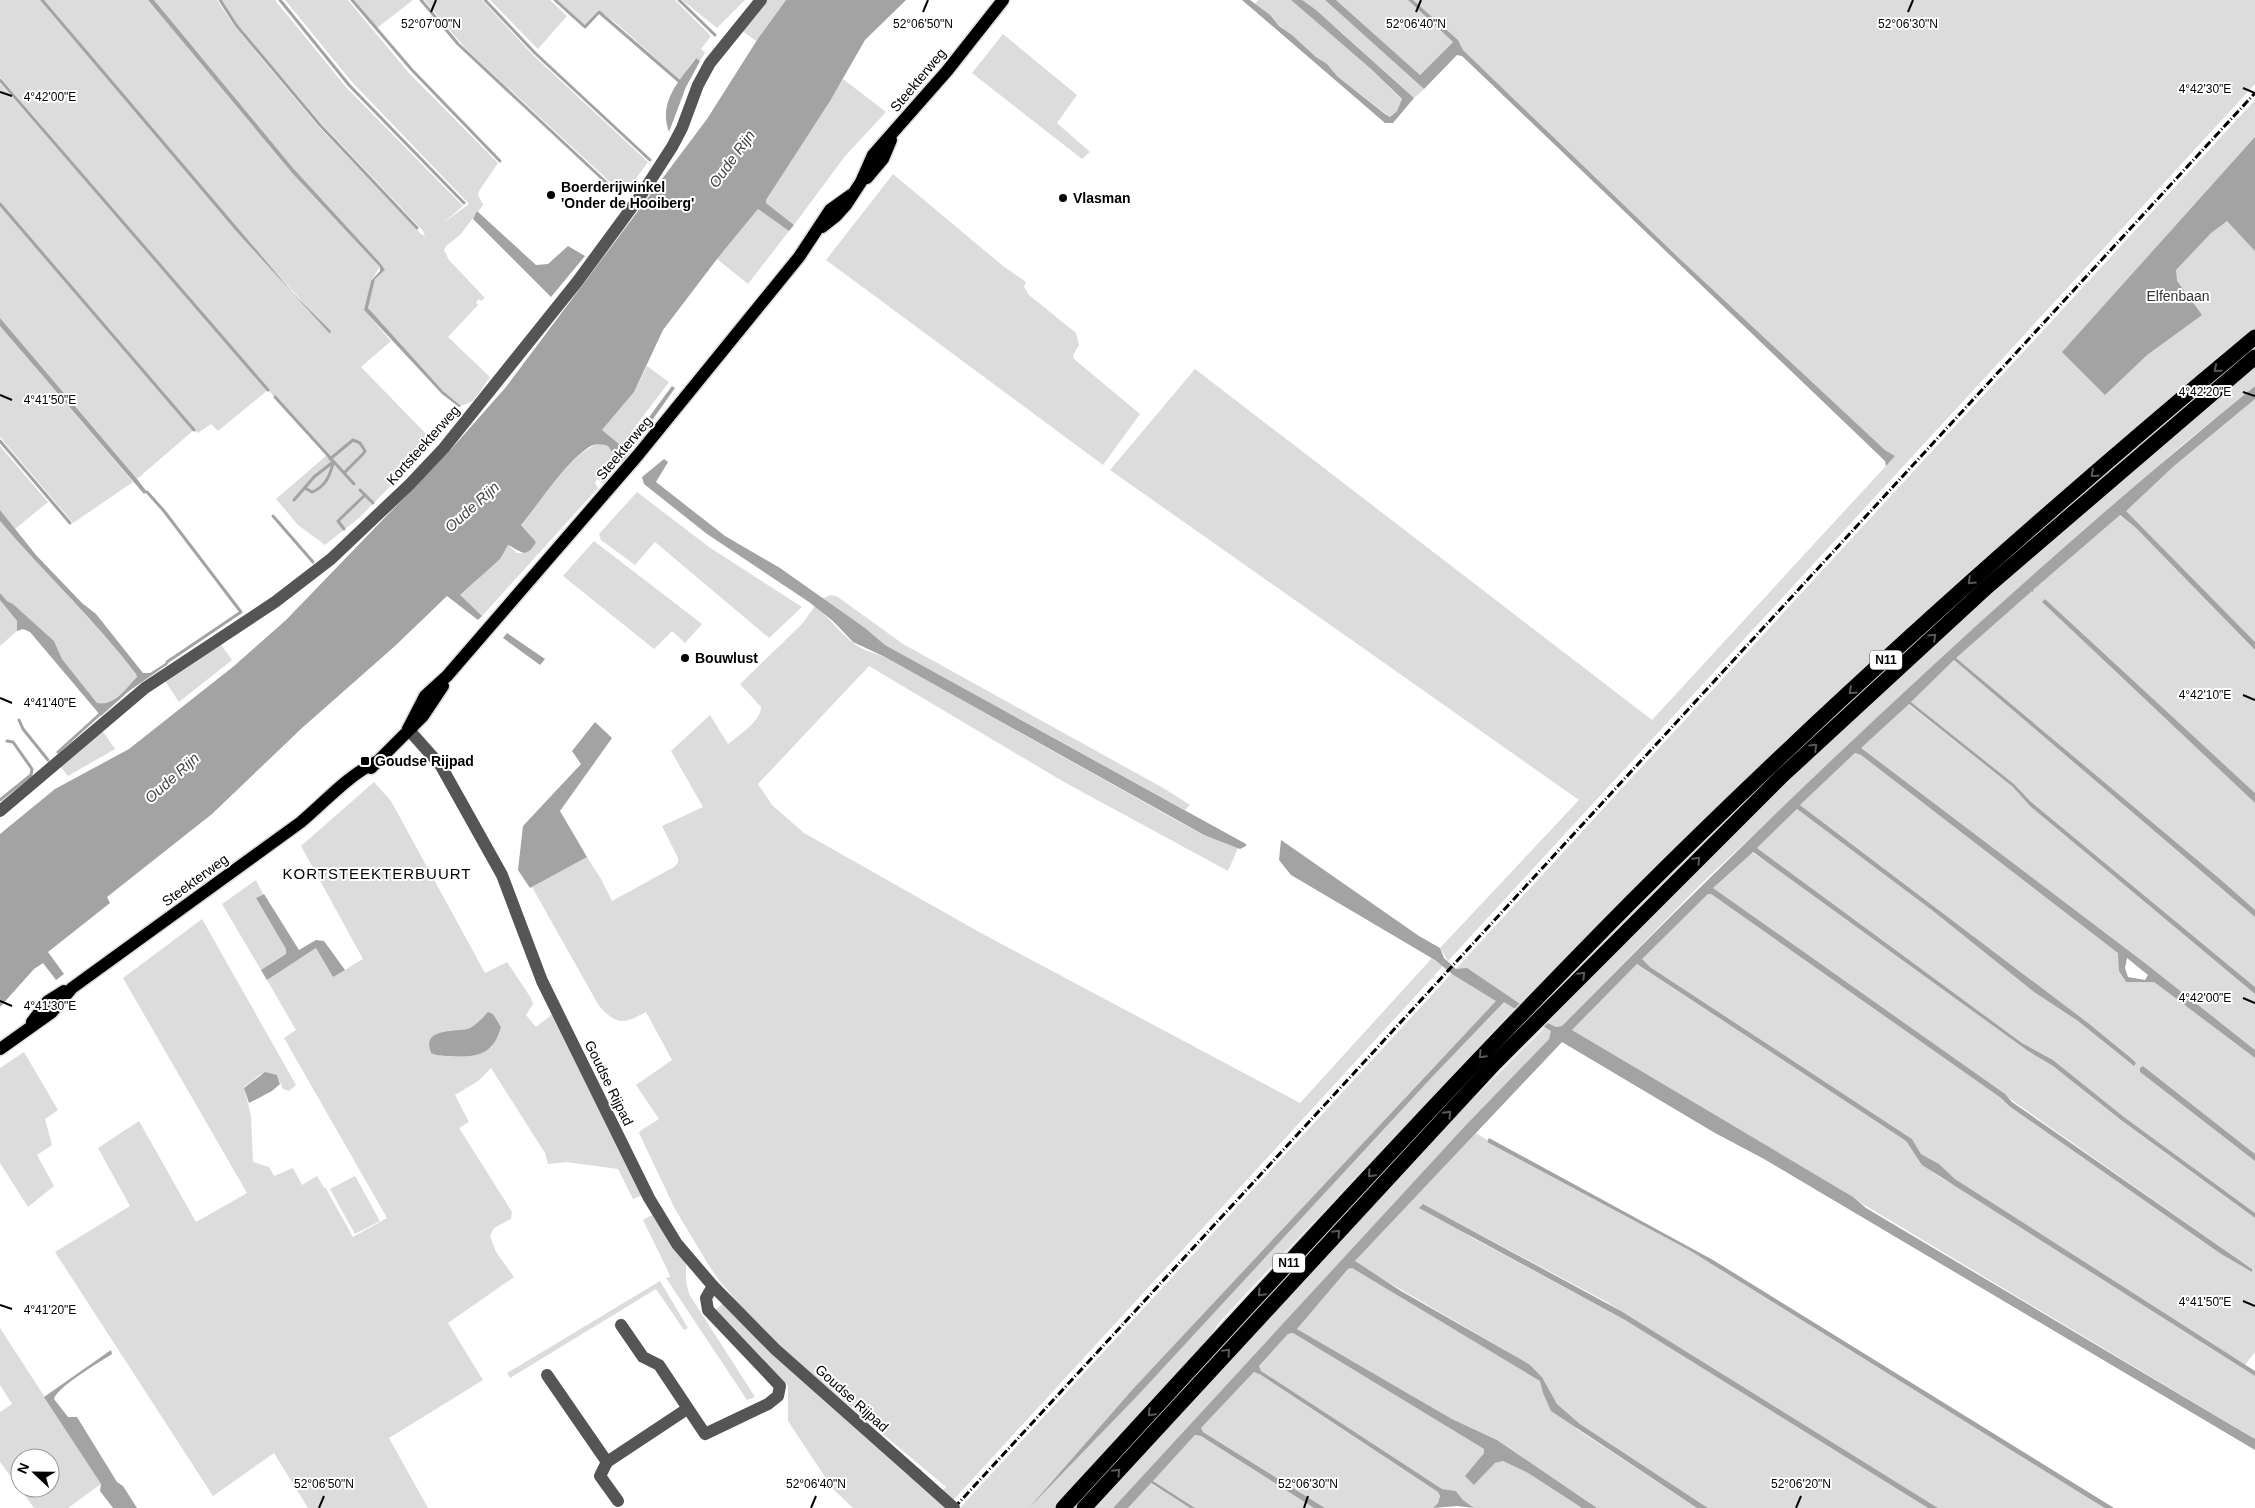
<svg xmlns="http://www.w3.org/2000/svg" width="2255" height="1508" font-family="Arial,sans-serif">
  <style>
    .green { fill: #dcdcdc; fill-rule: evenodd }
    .water { fill: #a3a3a3; fill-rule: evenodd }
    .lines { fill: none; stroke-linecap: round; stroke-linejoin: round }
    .stream { stroke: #a3a3a3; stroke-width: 3 }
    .major-casing { stroke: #dbdbdb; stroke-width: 15 }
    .highway-casing { stroke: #dbdbdb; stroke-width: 18 }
    .minor { stroke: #555; stroke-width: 12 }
    .major { stroke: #000; stroke-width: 12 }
    .highway { stroke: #000; stroke-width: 15 }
    .rail { stroke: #000; stroke-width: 3; stroke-dasharray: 8 2.5 1 2.5; stroke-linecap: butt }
    .minor-bridge { stroke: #555; stroke-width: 12 }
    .oneway { stroke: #595959 }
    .ticks { fill: none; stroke: #000; stroke-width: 2 }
    .poi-dot { fill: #000; stroke: #fff; stroke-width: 2 }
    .labels { text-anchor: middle; stroke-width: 4; stroke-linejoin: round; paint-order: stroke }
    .shield { fill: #fff; stroke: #4c4c4c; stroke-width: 1 }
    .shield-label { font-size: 12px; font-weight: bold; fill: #000 }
    .street-label { font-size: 14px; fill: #000; stroke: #fff }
    .poi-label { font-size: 14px; font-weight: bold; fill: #000; stroke: #fff; text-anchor: start }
    .park-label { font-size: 14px; fill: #333; stroke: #fff }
    .water-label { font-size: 15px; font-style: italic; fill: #444; stroke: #fff }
    .neighbourhood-label { font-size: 15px; letter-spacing: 1px; fill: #000; stroke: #fff }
    .ticks-label { font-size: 12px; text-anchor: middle; fill: #000; stroke: #fff; stroke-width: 4; stroke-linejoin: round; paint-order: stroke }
  </style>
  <rect width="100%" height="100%" fill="#fff"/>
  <!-- green -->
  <g class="green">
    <path d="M0 0H40L236 231 330 334 331 331C229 228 138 111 44 0H148L293 174 380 267 371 281 364 310 391 341 361 367 434 442 359 518 325 545 298 525 276 499 327 455 268 390 218 431 211 424 198 433 194 430 137 479 0 318V83L214 327 0 77Z"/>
    <polygon points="154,0 217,0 235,27 318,126 421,234 425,236 423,231 321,123 237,24 221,0 275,0 346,87 463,206 443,223 469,204 352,82 285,0 348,0 409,73 498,163 479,191 478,195 483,205 460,235 446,246 444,250 449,260 485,298 481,301 479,299 476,302 478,305 448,337 490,377 473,401 461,406 443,391 373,315 368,307 375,279 385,270 381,264 293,168"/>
    <polygon points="354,0 413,0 377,28"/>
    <polygon points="424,0 482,0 533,55 648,162 624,195 466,49"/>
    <polygon points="490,0 550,0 567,16 538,49"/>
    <polygon points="557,0 675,0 711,36 701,49 705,53 700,61 695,58 680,80 616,23 598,10 585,25"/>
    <polygon points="682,0 745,0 717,28"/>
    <polygon points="767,0 786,0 756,41 741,30"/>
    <path d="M1258 0H1291L1371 69 1402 100 1397 111 1390 117 1337 76 1327 64 1316 57 1292 35C1278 26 1268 14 1255 4Z"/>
    <polygon points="1302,0 1325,0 1424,89 1414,98 1340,31"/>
    <polygon points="1336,0 1408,0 1453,42 1420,75"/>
    <polygon points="1413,0 2255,0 2255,84 1448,961 1440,948 1579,800 1110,470 1195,369 1652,720 1895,456 1885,450 1680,259 1463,50 1458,40"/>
    <polygon points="1003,34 1077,95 1057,123 1090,152 1082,159 972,73"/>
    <polygon points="843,79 886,112 845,156 794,225 766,203 766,200"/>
    <polygon points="2255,100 2255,332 1586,938 1515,1008 1242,1298 1218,1324 1204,1346 1054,1508 960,1508"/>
    <polygon points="893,174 1003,266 1026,282 1024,287 1029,295 1076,333 1079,345 1073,355 1074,359 1140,414 1103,465 826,260"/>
    <polygon points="758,209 789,231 748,284 717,259"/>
    <polygon points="0,326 133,482 73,523 0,437"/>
    <polygon points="647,366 669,382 631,432 624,448 602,430 634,392"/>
    <path d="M2255 367V386L2181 446 1923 676 1703 882 1562 1026 1556 1027 1548 1023C1698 862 1859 711 2023 565 2099 498 2178 433 2255 367Z"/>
    <polygon points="2255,399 2255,642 2125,511 2174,466"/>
    <path d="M598 444 608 446 619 463 604 484 597 479 595 483 598 488 482 616 459 596 476 581 508 545 517 553H522L536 542 521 525C539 503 572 452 598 444Z"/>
    <polygon points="0,446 48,502 15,529 0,510"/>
    <polygon points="637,492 709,547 802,607 769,638 655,542 635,565 601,540 599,534"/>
    <polygon points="2119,515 2136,528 2255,650 2255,793 2045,599 2042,602 2255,803 2255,910 1955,658"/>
    <path d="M0 521C44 573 94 620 136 674L137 677C125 689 115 705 97 703L62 659 54 641 13 604 7 601 0 593Z"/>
    <polygon points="594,541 702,624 685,643 672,631 654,649 563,576"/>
    <polygon points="831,595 838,597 903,644 1165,789 1190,805 1185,810 1174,804 885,645 865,628 821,599"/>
    <polygon points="0,600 17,621 17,631 0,646"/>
    <path d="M815 606C828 617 839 631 852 642 861 650 874 653 885 657L1181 823 1204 835 1238 848 1228 871 1064 782 869 666 758 784 772 805 804 833 981 933 1300 1103 1432 958 1443 966 946 1508H853L833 1489 788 1421V1386L715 1311 723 1303 936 1498 946 1487 767 1337 718 1279 708 1264 675 1209 639 1133 640 1131 659 1119 636 1085 672 1060 646 1012C623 1024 618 1026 599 1006L532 887 587 857 601 879 612 901 674 867 678 863V858L662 826 703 807 671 751 710 715 728 744C739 735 761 721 761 707L740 684 802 624Z"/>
    <polygon points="220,643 232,660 179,702 165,681"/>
    <polygon points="1954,660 2255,917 2255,987 2030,801 2014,784 1911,702"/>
    <polygon points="1908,704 2013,787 2031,807 2255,994 2255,1050 2145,963 1863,751 1860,748"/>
    <polygon points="102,730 115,749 68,776 60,766"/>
    <polygon points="1855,753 1861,755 2119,953 2119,971 2126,982 2154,982 2255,1058 2255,1154 2143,1066 2140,1072 2255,1161 2255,1213 2124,1117 2053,1060 2022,1043 1757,848 1797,809 1933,911 2034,992 2078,1021 2134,1066 2064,1005 1800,805"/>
    <path d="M374 782 391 801 485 973 507 962 531 998 533 1004 526 1015 536 1027 554 1013 643 1195 633 1199 618 1169 566 1162 548 1164 545 1153 491 1068 478 1081 455 1095 469 1122 459 1128 512 1212 511 1219 494 1228 490 1236 496 1252 514 1277 448 1323 483 1380 389 1438 428 1508H308L274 1453 213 1496 55 1252 130 1206 98 1148 139 1121 196 1222 247 1193 123 978 202 919 296 1085 289 1091 283 1089 277 1075 261 1074 244 1087 251 1116 253 1162 269 1167 274 1176 293 1168 302 1185 317 1176 324 1188 325 1187 353 1237 387 1218 284 1038 296 1030 267 980 316 948 333 977 363 959 301 846ZM488 1013 493 1014 501 1027 499 1035 491 1047 431 1053C421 1028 459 1033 470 1028 477 1024 483 1018 488 1013Z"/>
    <polygon points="1751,852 1778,869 2028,1051 2053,1066 2121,1120 2255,1218 2255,1352 2245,1365 1955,1179 1939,1164 1921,1154 1912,1139 1650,967 1641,959 1708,894 1711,894 2001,1098 2009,1106 2221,1254 2252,1272 2252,1269 1714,891 1713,888"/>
    <polygon points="256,880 263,894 256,898 286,949 286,954 261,970 222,904"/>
    <path d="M1637 964 1906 1141C1916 1158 1935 1178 1954 1184L2255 1376V1439L1572 1030Z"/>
    <path d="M1545 1027 1552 1031 1549 1039 1465 1126 1113 1508H1096C1244 1346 1389 1181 1545 1027Z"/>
    <polygon points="24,1052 58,1110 45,1119 52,1145 37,1155 54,1186 28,1207 0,1163 0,1068"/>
    <polygon points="1476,1133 1487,1140 1487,1142 1689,1250 2105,1508 1938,1508 1605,1301 1423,1204 1471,1237 1625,1320 1928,1508 1708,1508 1580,1424 1557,1404 1542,1377 1529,1364 1357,1264 1355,1261"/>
    <polygon points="355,1176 380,1221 355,1234 330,1189"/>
    <polygon points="652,1215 686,1261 686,1281 689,1294 755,1397 747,1400 666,1278 670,1277 668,1271 643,1220"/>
    <polygon points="1352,1268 1541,1381 1543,1393 1578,1430 1697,1508 1597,1508 1497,1440 1452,1419 1297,1329 1348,1269"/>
    <polygon points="660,1281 688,1328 684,1330 656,1289 510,1378 507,1373"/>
    <path d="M0 1328 101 1484 68 1508H34L0 1462V1412L12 1404 0 1385ZM20 1458H50V1488H20Z"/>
    <polygon points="1293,1333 1484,1449 1484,1453 1466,1475 1474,1485 1495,1463 1503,1461 1528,1473 1582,1508 1474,1508 1463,1500 1456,1491 1442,1489 1260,1371 1259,1366 1288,1334"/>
    <polygon points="1254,1372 1261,1375 1438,1492 1440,1496 1438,1503 1433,1508 1325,1508 1203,1432 1201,1428"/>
    <polygon points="1195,1435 1201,1436 1314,1508 1195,1508 1153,1481"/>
    <polygon points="1150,1483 1190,1508 1128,1508"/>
  </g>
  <!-- water -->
  <g class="water">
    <polygon points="40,0 44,0 293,293 331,331 330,334 236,231"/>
    <polygon points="148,0 154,0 293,168 381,264 385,270 375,279 368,308 443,391 461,406 459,407 442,394 364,310 371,281 380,271 380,267 293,174"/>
    <path d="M786 0H906L865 40 830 101 766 200V203L794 225 789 231 758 209 717 259 663 330 634 392 602 430 624 448 627 447 672 386 675 388 624 460 619 463 608 446C601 444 595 443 589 447 564 464 541 501 521 525L536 542C526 560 521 551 508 545L500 559 460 595 482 616 478 620 447 596 395 646 302 728 212 814 107 897 110 903 48 952 64 974 56 980 43 963 34 969 0 1007V834L55 789 129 749 234 666 286 620 453 447 506 387 707 119 759 37Z"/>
    <polygon points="1242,0 1250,0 1270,15 1279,26 1292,35 1316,57 1327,64 1337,76 1385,114 1390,117 1397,111 1402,99 1371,69 1291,0 1302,0 1316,10 1414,98 1393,123 1385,123"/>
    <polygon points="1325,0 1336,0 1420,75 1453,42 1408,0 1413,0 1458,40 1463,50 1680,259 1885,450 1895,456 1886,466 1885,461 1462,56 1457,55 1424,89"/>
    <path d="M696 58 700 61 686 87 669 132C658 101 679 82 696 58Z"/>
    <polygon points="2255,137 2255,251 2227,221 2211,233 2176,270 2177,281 2202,315 2147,355 2105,395 2062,352"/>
    <polygon points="477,211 536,265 548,264 568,246 585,256 551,297 473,219"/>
    <polygon points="0,318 137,479 147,492 144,494 0,326"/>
    <path d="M2255 386V399L2174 466 2126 511 2255 642V650L2136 528 2120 515 2033 590 2034 593 2032 591 1956 658 2221 880 2255 910V917L1954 660 1911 702 2014 784 2030 801 2255 987V994L2031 807 2013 787 1909 704 1861 748 2145 963 2255 1050V1058L2154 982H2126L2119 971 2118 953 1861 755 1855 753 1800 805 2088 1023 2132 1059 2136 1063 2134 1066 2078 1021 2034 992 1933 911 1797 809 1757 848 2022 1043 2053 1060 2124 1117 2255 1213V1218L2121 1120 2053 1066 2028 1051 1753 852 1713 888 2005 1094 2012 1102 2252 1269V1272L2221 1254 2009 1106 2001 1098 1711 894H1708L1642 959 1650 967 1912 1139 1921 1154 1939 1164 1955 1179 2255 1371V1376L1922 1165 1906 1141 1637 964 1572 1030 1853 1197 1866 1208 2248 1435 2255 1439V1450L1764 1159 1715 1133 1562 1042 1355 1261 1401 1291 1529 1364 1542 1377 1557 1404 1580 1424 1708 1508H1697L1551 1411 1543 1393 1540 1381 1352 1268 1348 1269 1297 1329 1452 1419 1497 1440 1597 1508H1582L1528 1473 1503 1461 1495 1463 1474 1485 1465 1476 1484 1453V1449L1293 1333 1288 1334 1259 1366 1261 1371 1442 1489 1456 1491 1463 1500 1474 1508 1457 1506 1433 1508 1438 1503 1440 1496 1438 1492 1261 1375 1254 1372 1201 1428 1203 1432 1325 1508H1314L1201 1436 1195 1435 1153 1481 1195 1508H1190L1151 1483 1128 1508H1113L1465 1126 1549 1039 1551 1031 1504 1002 1432 1077 1139 1394 1029 1508 1133 1389 1496 1001 1452 974 1435 960 1291 875 1279 860 1281 840 1419 936 1440 948 1444 958 1456 969 1467 968 1548 1023 1556 1027 1562 1026C1782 802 2011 584 2255 386ZM2127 958 2148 975 2145 980 2128 977 2125 968Z"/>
    <polygon points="664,459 668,462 656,482 725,536 780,568 865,628 885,645 1246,844 1246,846 1240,849 1204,835 885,657 853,642 833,621 809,602 707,534 644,484 642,477"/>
    <path d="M0 510 36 555 82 603 96 614 143 673H150L167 662 168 664 129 691 101 716 30 632 23 629 17 631V621L0 600V593L7 601 13 604 54 641 62 659 97 703C115 706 125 689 137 677L136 674C95 620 44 573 0 521Z"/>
    <polygon points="2045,599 2255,793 2255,803 2042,602"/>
    <polygon points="507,633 545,659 540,665 503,638"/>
    <polygon points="595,722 612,738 560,811 587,857 530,888 518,870 523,826 581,764 572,751"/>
    <polygon points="264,894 299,950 316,940 324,941 345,970 333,977 316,948 267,980 261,970 286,954 286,949 256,898"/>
    <path d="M488 1012 493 1014 501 1027C494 1054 477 1058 451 1056 444 1056 438 1056 431 1053 420 1026 459 1033 470 1028 477 1024 483 1018 488 1012Z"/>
    <polygon points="2143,1066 2255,1154 2255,1161 2140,1072 2140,1068"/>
    <polygon points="265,1072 277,1075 280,1084 272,1091 249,1103 244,1088"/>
    <polygon points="1489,1138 1713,1260 2114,1508 2105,1508 2090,1499 1689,1250 1487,1142"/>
    <polygon points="1423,1204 1621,1311 1938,1508 1928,1508 1625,1320 1419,1208"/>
    <path d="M111 1350 112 1354C100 1362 57 1387 54 1399L68 1417H77L117 1482 123 1486 137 1508H113L100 1491 101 1484 44 1397Z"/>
  </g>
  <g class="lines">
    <!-- stream -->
    <g class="stream">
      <polyline points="220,0 236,25 320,125 417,228"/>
      <polyline points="280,0 349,85 464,203"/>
      <polyline points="352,0 412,70 500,161"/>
      <polyline points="421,0 458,44 610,186"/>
      <polyline points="485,0 535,53 650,160"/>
      <polyline points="555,0 585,27 599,12 680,82"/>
      <polyline points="679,0 715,35"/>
      <polyline points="0,80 268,390"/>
      <polyline points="0,204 194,430"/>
      <polyline points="275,397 354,484"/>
      <polyline points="0,441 70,523"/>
      <polyline points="330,459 353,440 360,443 365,451 363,454 344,473"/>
      <path d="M305 488 312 492C325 487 330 476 333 463"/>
      <polyline points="360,490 373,503"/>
      <polyline points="147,492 164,511 241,612 167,662"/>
      <polyline points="294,500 314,477 333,462"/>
      <polyline points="273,516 313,562"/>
      <polyline points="344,529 338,521 365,495"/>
      <polyline points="19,720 23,729 48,760"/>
      <polyline points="58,752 100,714"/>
      <polyline points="0,800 31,775 32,769 13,742 7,741"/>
    </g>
    <!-- major casing -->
    <g class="major-casing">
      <g id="major">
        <polyline points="867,178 883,159 891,140"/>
        <polyline points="822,227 836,216 846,205 861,182 873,155 947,71 1003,0"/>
        <polyline points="408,729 425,696 447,676 638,455 799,257 830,210 851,195"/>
        <polyline points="371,768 423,716 443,686"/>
        <polyline points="32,1022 48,1001 64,991"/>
        <path d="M0 1049 52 1012 72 988 301 822C326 801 346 777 376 762"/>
      </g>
    </g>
    <!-- highway casing -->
    <g class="highway-casing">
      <g id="highway">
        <path d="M1063 1508C1251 1304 1437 1098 1632 901 1830 703 2040 516 2255 337"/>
        <polyline points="1084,1508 1494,1064 1782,776 1987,587 2255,357"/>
      </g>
    </g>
    <!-- minor -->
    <g class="minor">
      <polyline points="408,729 441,766 502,875 542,981 649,1198 677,1244 713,1286 775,1349 916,1474"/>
      <polyline points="0,811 145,688 275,602 331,559 409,485 444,448 577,282 641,195 672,147 682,128 698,85 710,63 761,0"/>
      <polyline points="621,1325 643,1357 659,1365 705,1434 768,1404 778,1396 780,1386 708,1310 706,1298 713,1286"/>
      <polyline points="547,1375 607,1462 687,1409"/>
      <polyline points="607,1462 600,1476 618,1501"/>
    </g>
    <!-- major -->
    <use href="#major" class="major"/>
    <!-- highway -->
    <use href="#highway" class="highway"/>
    <!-- rail -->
    <polyline class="rail" points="954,1508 2255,93"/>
    <!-- minor-bridge -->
    <polyline class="minor-bridge" points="916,1474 954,1508"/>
  </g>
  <!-- one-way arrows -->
  <defs><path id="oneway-chevron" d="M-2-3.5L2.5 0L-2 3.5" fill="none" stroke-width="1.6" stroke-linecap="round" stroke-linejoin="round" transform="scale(1.25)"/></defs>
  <g class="oneway">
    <use href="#oneway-chevron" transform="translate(2217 369) rotate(140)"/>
    <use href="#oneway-chevron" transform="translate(2094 474) rotate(139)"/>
    <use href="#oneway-chevron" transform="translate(1971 581) rotate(137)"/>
    <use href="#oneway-chevron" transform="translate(1933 637) rotate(-43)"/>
    <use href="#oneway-chevron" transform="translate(1852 691) rotate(137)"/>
    <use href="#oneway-chevron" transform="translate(1814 747) rotate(-43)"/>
    <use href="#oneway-chevron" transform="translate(1697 860) rotate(-45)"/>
    <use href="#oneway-chevron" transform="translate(1582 975) rotate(-45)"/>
    <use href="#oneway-chevron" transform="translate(1482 1055) rotate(133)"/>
    <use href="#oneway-chevron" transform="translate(1448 1114) rotate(-47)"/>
    <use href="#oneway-chevron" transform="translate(1371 1174) rotate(133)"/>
    <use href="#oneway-chevron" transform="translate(1337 1233) rotate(-47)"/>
    <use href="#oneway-chevron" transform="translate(1261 1293) rotate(133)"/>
    <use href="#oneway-chevron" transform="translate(1227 1352) rotate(-47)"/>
    <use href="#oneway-chevron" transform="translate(1151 1413) rotate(133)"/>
    <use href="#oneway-chevron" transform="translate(1117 1472) rotate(-47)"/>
  </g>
  <!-- ticks -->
  <path class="ticks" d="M431 12 436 0M923 12 928 0M1416 12 1421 0M1908 12 1913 0M2243 88 2255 93M0 92 12 96M2243 392 2255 396M0 395 12 400M2243 695 2255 700M0 698 12 703M2243 998 2255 1003M0 1001 12 1006M2243 1301 2255 1306M0 1305 12 1309M319 1508 324 1496M811 1508 816 1496M1304 1508 1308 1496M1796 1508 1801 1496"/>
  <!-- markers -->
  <g class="poi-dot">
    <circle cx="551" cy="195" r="5"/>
    <circle cx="1063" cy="198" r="5"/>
    <circle cx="685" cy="658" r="5"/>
    <rect x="360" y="756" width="10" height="10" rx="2.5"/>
  </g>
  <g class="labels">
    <!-- shield labels -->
    <g class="shield">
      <rect x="1870" y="650.5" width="32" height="19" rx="4"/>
      <rect x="1273" y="1253.5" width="32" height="19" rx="4"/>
    </g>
    <g class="shield-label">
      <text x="1886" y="664">N11</text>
      <text x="1289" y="1267">N11</text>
    </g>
    <!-- street labels -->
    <g class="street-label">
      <text transform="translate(918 80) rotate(-50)" y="5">Steekterweg</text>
      <text transform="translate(423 445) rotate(-48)" y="5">Kortsteekterweg</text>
      <text transform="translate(624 448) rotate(-50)" y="5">Steekterweg</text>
      <text transform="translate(195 880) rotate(-36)" y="5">Steekterweg</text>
      <text transform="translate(609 1083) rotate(64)" y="5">Goudse Rijpad</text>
      <text transform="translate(852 1398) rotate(42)" y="5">Goudse Rijpad</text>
    </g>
    <!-- poi labels -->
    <g class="poi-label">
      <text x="561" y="192">Boerderijwinkel<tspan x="561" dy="16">'Onder de Hooiberg'</tspan></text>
      <text x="1073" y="203">Vlasman</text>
      <text x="695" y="663">Bouwlust</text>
      <text x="375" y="766">Goudse Rijpad</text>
    </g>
    <!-- park labels -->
    <g class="park-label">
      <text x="2178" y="301">Elfenbaan</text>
    </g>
    <!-- water labels -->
    <g class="water-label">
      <text transform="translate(732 159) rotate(-54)" y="5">Oude Rijn</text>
      <text transform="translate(472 507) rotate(-42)" y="5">Oude Rijn</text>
      <text transform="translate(172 778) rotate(-42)" y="5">Oude Rijn</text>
    </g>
    <!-- neighbourhood labels -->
    <g class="neighbourhood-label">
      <text x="377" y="879">KORTSTEEKTERBUURT</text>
    </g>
  </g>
  <g class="ticks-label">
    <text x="431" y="28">52°07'00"N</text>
    <text x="923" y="28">52°06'50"N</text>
    <text x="1416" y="28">52°06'40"N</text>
    <text x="1908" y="28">52°06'30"N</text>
    <text x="2205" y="93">4°42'30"E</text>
    <text x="50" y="101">4°42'00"E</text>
    <text x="2205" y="396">4°42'20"E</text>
    <text x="50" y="404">4°41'50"E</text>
    <text x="2205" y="699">4°42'10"E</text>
    <text x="50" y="707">4°41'40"E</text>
    <text x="2205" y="1002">4°42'00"E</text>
    <text x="50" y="1010">4°41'30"E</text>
    <text x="2205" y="1306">4°41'50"E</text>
    <text x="50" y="1314">4°41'20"E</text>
    <text x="324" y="1488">52°06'50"N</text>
    <text x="816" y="1488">52°06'40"N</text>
    <text x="1308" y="1488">52°06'30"N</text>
    <text x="1801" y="1488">52°06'20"N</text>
  </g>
  <!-- north arrow -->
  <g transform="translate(35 1473) rotate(292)"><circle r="24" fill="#ffffff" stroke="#999999"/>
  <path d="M0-4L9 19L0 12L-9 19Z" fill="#000000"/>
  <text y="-8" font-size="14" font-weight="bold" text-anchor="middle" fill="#000000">N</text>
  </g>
</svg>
